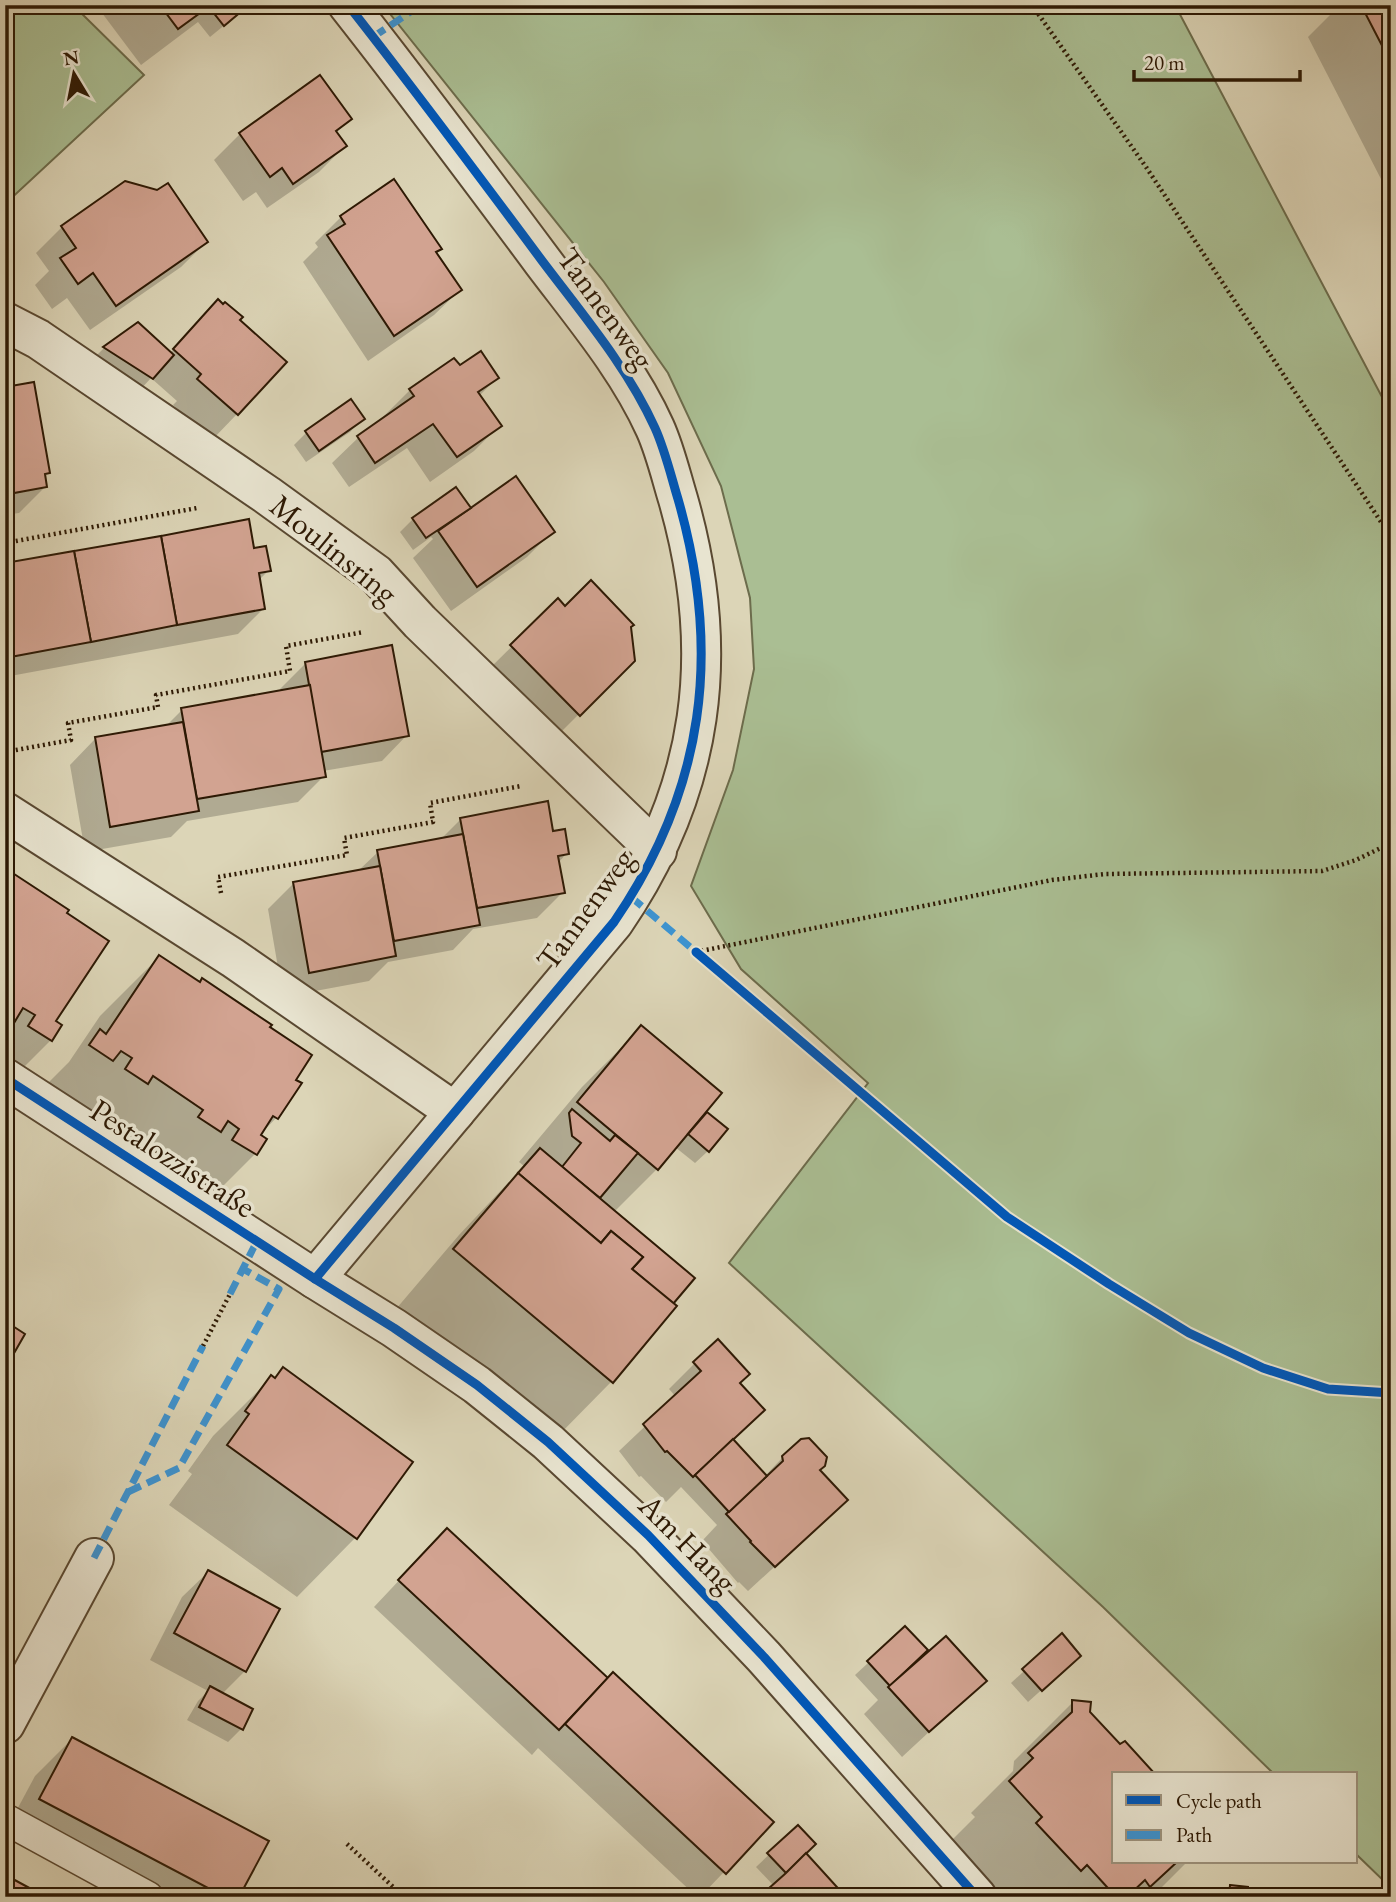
<svg xmlns="http://www.w3.org/2000/svg" width="1396" height="1902" font-family="'EB Garamond',serif">
  <style>
    .green { fill: #aabe93; stroke: #6c6c4c; stroke-width: 2 }
    .shadow { fill: #0003 }
    .building { fill: #d2a391; stroke: #2d1904; stroke-width: 2 }
    .lines { fill: none; stroke-linecap: round; stroke-linejoin: round }
    .service-casing { stroke: #594831; stroke-width: 33 }
    .minor-casing { stroke: #594831; stroke-width: 42 }
    .path { stroke: #2d1904; stroke-width: 4.5; stroke-dasharray: 2 3.5; stroke-linecap: butt }
    .service { stroke: #e8e4d0; stroke-width: 30 }
    .minor { stroke: #e8e4d0; stroke-width: 38 }
    .quiet { stroke: #3c93d1; stroke-width: 7; stroke-dasharray: 14 7; stroke-linecap: butt }
    .cycleway-casing { stroke: #e8e4d0; stroke-width: 13 }
    .cycleway { stroke: #0057b8; stroke-width: 9 }
    .labels { text-anchor: middle; stroke-width: 7; stroke-linejoin: round; paint-order: stroke }
    .street-label { font-size: 32px; fill: #2d1904; stroke: #e8e4d0 }
  </style>
  <rect width="100%" height="100%" fill="#dcd5b7"/>
  <filter id="stains"><feTurbulence type="fractalNoise" baseFrequency=".00286" numOctaves="4"/><feColorMatrix values="0 0 0 0 .2 0 0 0 0 .09 0 0 0 0 .02 0 0 0 .5 -.17"/></filter>
  <radialGradient id="worn" r=".72"><stop offset=".6" stop-color="#630" stop-opacity="0"/><stop offset="1" stop-color="#630" stop-opacity=".3"/></radialGradient>
  <!-- green -->
  <g class="green">
    <polygon points="5,5 73,5 144,75 5,204"/>
    <polygon points="383,5 1175,5 1391,414 1391,1888 1356,1854 1356,1774 1274,1774 1103,1607 729,1263 868,1083 741,969 691,886 733,770 754,669 750,598 721,486 668,373 604,282"/>
  </g>
  <!-- shadow -->
  <g class="shadow">
    <polygon points="96,5 249,5 210,37 198,22 141,65"/>
    <polygon points="1340,5 1391,5 1391,179 1389,175 1381,179 1308,37"/>
    <polygon points="320,78 349,119 336,133 345,146 319,172 267,208 256,192 243,201 214,160 240,134"/>
    <polygon points="341,217 435,253 460,290 434,315 368,361 303,262 318,247 315,243"/>
    <polygon points="62,227 206,242 181,267 90,330 67,298 52,309 35,285 49,271 36,253"/>
    <polygon points="218,302 238,320 237,414 212,440 173,405 177,401 151,378 139,391 92,360 104,348 138,324 170,353"/>
    <polygon points="454,360 459,367 497,378 479,396 499,426 474,451 430,482 407,448 349,487 332,463 358,438 386,418 384,416 410,390"/>
    <polygon points="5,389 48,472 43,477 45,487 19,513 5,515"/>
    <polygon points="362,419 350,432 306,462 294,445 307,432"/>
    <polygon points="456,490 470,510 553,531 527,557 451,611 413,558 433,539 431,537 413,550 400,532 413,519"/>
    <polygon points="253,550 269,570 259,580 264,608 238,634 5,677 5,565"/>
    <polygon points="558,601 633,660 553,740 486,672"/>
    <polygon points="306,663 407,735 382,761 323,771 324,776 298,802 187,821 171,837 85,852 70,765 95,739 165,727 182,710 281,692 280,689"/>
    <polygon points="461,819 552,833 567,853 558,863 563,892 537,918 473,929 453,950 388,962 369,981 283,997 268,909 293,884 358,871 378,852 440,840"/>
    <polygon points="5,870 53,1022 60,1026 51,1040 14,1077 5,1071"/>
    <polygon points="159,957 267,1027 294,1080 299,1084 276,1118 259,1136 255,1154 196,1213 41,1090 69,1062 100,1016"/>
    <polygon points="641,1028 701,1120 708,1151 695,1163 675,1147 657,1169 614,1212 674,1306 611,1382 553,1441 396,1309 459,1235 524,1166 519,1162 582,1087"/>
    <polygon points="694,1364 738,1384 732,1441 765,1476 783,1457 818,1470 820,1525 748,1591 739,1582 738,1583 702,1541 717,1525 681,1487 666,1502 641,1476 639,1477 619,1451 676,1397 669,1389"/>
    <polygon points="283,1370 411,1463 355,1538 297,1597 169,1505 192,1474 188,1471 213,1436 272,1377 274,1379"/>
    <polygon points="422,1556 608,1680 772,1822 700,1897 697,1897 538,1748 532,1755 374,1607"/>
    <polygon points="208,1572 245,1671 222,1694 241,1729 228,1742 187,1720 198,1701 208,1691 150,1660 182,1597"/>
    <polygon points="905,1629 905,1670 907,1673 984,1681 902,1757 864,1714 878,1700 855,1675"/>
    <polygon points="1062,1636 1066,1668 1028,1702 1011,1683"/>
    <polygon points="1073,1702 1088,1713 1120,1747 1125,1743 1153,1774 1114,1774 1114,1862 1187,1862 1152,1897 991,1897 951,1841 975,1817 971,1813 1013,1771 1014,1761"/>
    <polygon points="72,1739 237,1897 119,1897 5,1837 5,1832 35,1776"/>
    <polygon points="798,1827 804,1853 844,1897 774,1886 756,1867"/>
    <polygon points="1231,1887 1245,1897 1221,1897"/>
  </g>
  <!-- building -->
  <g class="building">
    <polygon points="160,5 211,5 178,29"/>
    <polygon points="211,5 249,5 224,26 209,7"/>
    <polygon points="1361,5 1391,5 1391,63"/>
    <polygon points="320,75 352,119 336,131 347,146 293,184 282,168 270,177 239,133"/>
    <polygon points="394,179 442,249 436,252 462,290 394,336 327,235 345,224 340,216"/>
    <polygon points="125,181 157,190 168,183 208,242 116,306 93,273 78,284 60,258 76,248 61,226"/>
    <polygon points="218,299 223,304 225,302 243,317 240,320 287,362 238,415 197,379 201,374 173,349"/>
    <polygon points="138,322 174,355 153,379 103,347"/>
    <polygon points="481,351 499,378 478,392 502,426 457,457 433,424 375,463 357,436 414,396 409,389 454,358 460,365"/>
    <polygon points="34,382 50,473 45,474 47,487 14,493 11,480 5,481 5,387"/>
    <polygon points="351,399 365,419 319,451 305,431"/>
    <polygon points="516,476 555,532 477,587 438,531"/>
    <polygon points="456,487 471,508 426,538 412,518"/>
    <polygon points="249,519 254,548 266,546 271,571 259,573 265,609 177,625 161,536"/>
    <polygon points="161,536 177,625 91,642 74,551"/>
    <polygon points="74,551 91,642 5,658 5,563"/>
    <polygon points="591,580 634,625 631,627 635,661 580,716 510,645 558,598 565,606"/>
    <polygon points="392,645 409,736 321,752 305,662"/>
    <polygon points="310,685 326,777 197,799 181,708"/>
    <polygon points="183,722 199,811 110,827 95,737"/>
    <polygon points="548,801 553,831 565,829 569,854 558,856 565,893 477,908 460,818"/>
    <polygon points="463,834 480,925 394,941 377,850"/>
    <polygon points="380,866 396,956 309,973 293,882"/>
    <polygon points="5,868 69,910 67,913 109,941 56,1021 62,1025 52,1041 28,1026 35,1015 23,1008 14,1023 5,1017"/>
    <polygon points="159,955 200,982 202,978 272,1025 270,1027 312,1055 296,1080 302,1083 278,1119 273,1116 261,1135 267,1139 257,1155 232,1140 239,1129 228,1121 221,1132 198,1117 203,1110 153,1076 148,1084 125,1069 132,1058 121,1051 113,1061 89,1045 100,1029 106,1034"/>
    <polygon points="641,1025 722,1093 658,1170 577,1102"/>
    <polygon points="572,1109 610,1141 615,1135 638,1153 600,1198 562,1167 581,1143 572,1136 569,1113"/>
    <polygon points="707,1112 728,1129 709,1152 688,1134"/>
    <polygon points="540,1148 695,1278 673,1304 632,1269 643,1257 611,1231 601,1243 518,1173"/>
    <polygon points="518,1173 601,1243 611,1231 643,1257 632,1269 677,1306 613,1383 453,1249"/>
    <polygon points="5,1321 25,1334 5,1369"/>
    <polygon points="718,1339 750,1374 740,1383 765,1410 693,1477 667,1451 665,1452 643,1424 701,1371 693,1362"/>
    <polygon points="283,1367 413,1462 357,1539 227,1445 249,1414 245,1411 271,1375 275,1378"/>
    <polygon points="809,1438 827,1457 825,1466 820,1470 848,1500 775,1567 750,1542 751,1541 726,1514 783,1461 782,1456 801,1439"/>
    <polygon points="733,1439 767,1476 729,1512 695,1475"/>
    <polygon points="447,1528 608,1678 559,1730 398,1580"/>
    <polygon points="208,1570 280,1609 246,1672 174,1633"/>
    <polygon points="905,1626 928,1650 890,1686 867,1661"/>
    <polygon points="1062,1633 1081,1656 1042,1691 1022,1669"/>
    <polygon points="946,1636 987,1681 929,1732 888,1687"/>
    <polygon points="613,1672 774,1822 726,1874 565,1724"/>
    <polygon points="210,1686 253,1709 243,1730 199,1707"/>
    <polygon points="1072,1700 1091,1702 1090,1712 1120,1744 1125,1741 1155,1774 1114,1774 1114,1862 1177,1862 1150,1887 1145,1880 1127,1897 1116,1897 1087,1865 1081,1871 1036,1823 1042,1817 1009,1781 1033,1758 1028,1753 1072,1712"/>
    <polygon points="72,1737 269,1841 239,1897 225,1897 39,1799"/>
    <polygon points="798,1825 816,1844 786,1873 767,1853"/>
    <polygon points="806,1853 846,1897 759,1897 786,1873"/>
    <polygon points="11,1878 46,1897 5,1897 5,1890"/>
    <polygon points="1230,1885 1248,1887 1248,1897 1229,1897"/>
  </g>
  <g class="lines">
    <!-- service casing -->
    <g class="service-casing">
      <polyline id="service" points="5,1819 148,1897"/>
    </g>
    <!-- minor casing -->
    <g class="minor-casing">
      <g id="minor">
        <polyline points="5,322 38,339 267,495 376,574 420,622 657,851"/>
        <polyline points="5,812 233,958 455,1112"/>
        <polyline points="5,1078 315,1279 394,1328 477,1385 548,1442 648,1535 764,1657 977,1897"/>
        <path d="M315 1279 614 922C705 789 722 652 678 499 671 476 665 450 655 428 628 368 583 315 543 262 479 176 415 90 348 5"/>
        <polyline points="5,1724 94,1558"/>
      </g>
    </g>
    <!-- path -->
    <g class="path">
      <polyline points="1032,5 1146,167 1391,537"/>
      <polyline points="5,543 197,508"/>
      <polyline points="5,752 71,740 68,723 158,707 156,695 290,671 286,646 364,632"/>
      <polyline points="221,893 218,877 347,855 344,838 433,822 430,803 521,786"/>
      <polyline points="696,952 1052,880 1105,874 1322,871 1356,860 1391,843"/>
      <polyline points="203,1346 230,1294"/>
      <polyline points="347,1844 404,1897"/>
    </g>
    <!-- service -->
    <use href="#service" class="service"/>
    <!-- minor -->
    <use href="#minor" class="minor"/>
    <!-- quiet -->
    <g class="quiet">
      <polyline points="373,37 421,5"/>
      <polyline points="631,897 696,952"/>
      <polyline points="230,1294 257,1241"/>
      <polyline points="128,1492 179,1468 279,1289 243,1269"/>
      <polyline points="94,1558 203,1346"/>
    </g>
    <!-- cycleway casing -->
    <g class="cycleway-casing">
      <g id="cycleway">
        <polyline points="696,952 1007,1217 1109,1284 1189,1333 1263,1368 1328,1389 1391,1393"/>
        <polyline points="5,1078 315,1279 394,1328 477,1385 548,1442 648,1535 764,1657 977,1897"/>
        <path d="M315 1279 614 922C705 789 722 652 678 499 671 476 665 450 655 428 628 368 583 315 543 262 479 176 415 90 348 5"/>
      </g>
    </g>
    <!-- cycleway -->
    <use href="#cycleway" class="cycleway"/>
  </g>
  <g class="labels">
    <!-- street labels -->
    <g class="street-label">
      <text transform="translate(606 308) rotate(54)" y="11">Tannenweg</text>
      <text transform="translate(334 549) rotate(39)" y="11">Moulinsring</text>
      <text transform="translate(585 909) rotate(-54)" y="11">Tannenweg</text>
      <text transform="translate(173 1158) rotate(33)" y="11">Pestalozzistraße</text>
      <text transform="translate(688 1543) rotate(45)" y="11">Am Hang</text>
    </g>
  </g>
  <!-- margin -->
  <rect width="1396" height="1902" fill="none" stroke="#dcd5b7" stroke-width="28"/>
  <rect x="7" y="7" width="1382" height="1888" fill="none" stroke="#2d1904" stroke-width="3.5"/>
  <rect x="14" y="14" width="1368" height="1874" fill="none" stroke="#2d1904" stroke-width="2"/>
  <!-- legend -->
  <rect x="1112" y="1772" width="245" height="91" fill="#e8e4d0" stroke="#9d937e" stroke-width="2"/>
  <rect x="1126" y="1795" width="35" height="10" fill="#0057b8" stroke="#9d937e" stroke-width="2"/>
  <text x="1176" y="1808" font-size="21" fill="#2d1904">Cycle path</text>
  <rect x="1126" y="1830" width="35" height="10" fill="#3c93d1" stroke="#9d937e" stroke-width="2"/>
  <text x="1176" y="1842" font-size="21" fill="#2d1904">Path</text>
  <!-- north arrow -->
  <g transform="translate(74 74) rotate(350)" stroke="#e8e4d0" stroke-width="5" paint-order="stroke">
  <path d="M0-5L12 26L0 18L-12 26Z" fill="#2d1904"/>
  <text y="-10" font-size="19" font-weight="bold" text-anchor="middle" fill="#2d1904">N</text>
  </g>
  <!-- scale -->
  <path d="M1134 70v10h166v-10" fill="none" stroke="#2d1904" stroke-width="3.5"/>
  <text x="1144" y="70" font-size="21" fill="#2d1904" stroke="#e8e4d0" stroke-width="5" paint-order="stroke">20 m</text>
  <rect width="100%" height="100%" filter="url(#stains)"/>
  <rect width="100%" height="100%" fill="url(#worn)"/>
</svg>
